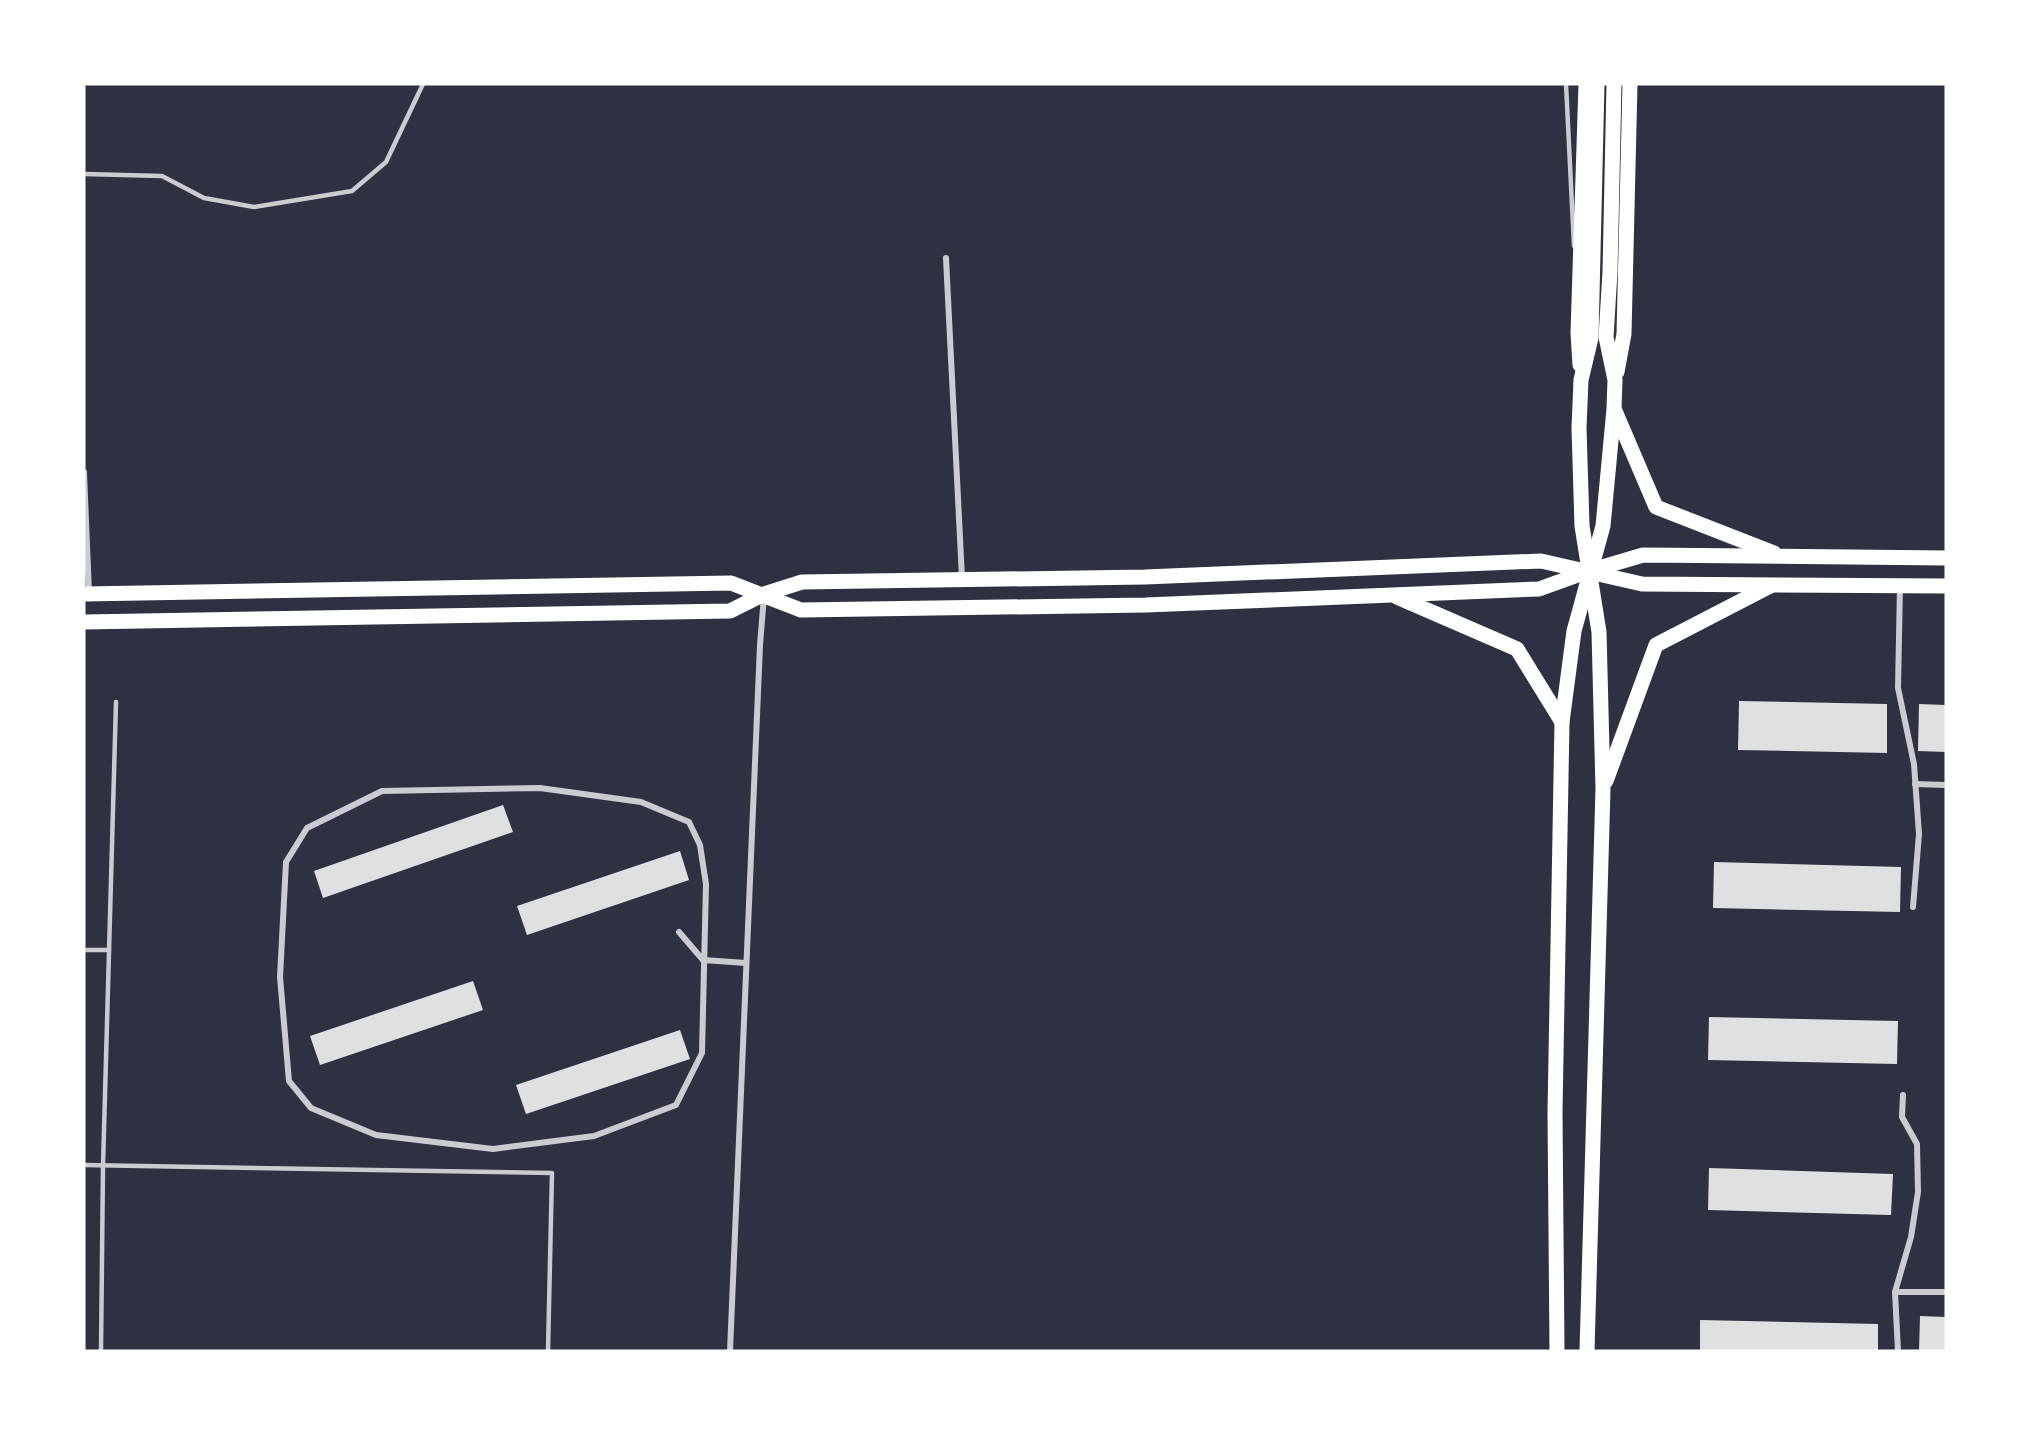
<svg xmlns="http://www.w3.org/2000/svg" width="2030" height="1435" font-family="'Golos Text',sans-serif">
  <style>
    .building { fill: #e0e0e3 }
    .lines { fill: none; stroke-linecap: round; stroke-linejoin: round }
    .service { stroke: #caccd0; stroke-width: 4.5 }
    .minor { stroke: #caccd0; stroke-width: 6 }
    .primary { stroke: #fff; stroke-width: 15 }
  </style>
  <rect width="100%" height="100%" fill="#2d3142"/>
  <!-- building -->
  <g class="building">
    <polygon points="1739,701 1887,704 1887,753 1738,750"/>
    <polygon points="1919,704 1946,705 1946,752 1918,751"/>
    <polygon points="503,805 513,832 323,898 314,871"/>
    <polygon points="680,851 689,880 527,935 517,906"/>
    <polygon points="1714,862 1901,867 1900,912 1713,908"/>
    <polygon points="473,981 483,1010 320,1065 310,1036"/>
    <polygon points="1709,1017 1898,1021 1897,1064 1708,1060"/>
    <polygon points="680,1030 690,1059 526,1114 516,1085"/>
    <polygon points="1709,1168 1893,1174 1891,1215 1708,1210"/>
    <polygon points="1920,1316 1946,1317 1946,1351 1919,1351"/>
    <polygon points="1700,1320 1878,1324 1878,1351 1700,1351"/>
  </g>
  <g class="lines">
    <!-- service -->
    <g class="service">
      <polyline points="1566,84 1574,246"/>
      <polyline points="84,174 162,176 204,198 254,207 352,191 386,162 423,84"/>
      <polyline points="84,950 109,950"/>
      <polyline points="84,1165 552,1173 548,1351"/>
      <polyline points="101,1351 103,1166 116,702"/>
    </g>
    <!-- minor -->
    <g class="minor">
      <polyline points="946,258 962,578"/>
      <polyline points="84,472 89,593"/>
      <polyline points="1900,586 1898,688 1914,764 1919,834 1913,907"/>
      <polyline points="1915,784 1946,785"/>
      <polygon points="540,788 641,802 689,822 700,845 706,884 702,1053 676,1105 594,1136 493,1149 376,1135 311,1108 289,1081 280,977 286,862 307,828 382,791"/>
      <polyline points="679,932 703,960 746,963"/>
      <polyline points="1895,1292 1946,1292"/>
      <polyline points="730,1351 760,645 764,596"/>
      <polyline points="1898,1351 1895,1292 1911,1237 1918,1192 1917,1144 1902,1117 1903,1095"/>
    </g>
    <!-- primary -->
    <g class="primary">
      <polyline points="1580,365 1578,333 1586,84"/>
      <polyline points="1617,372 1624,334 1630,84"/>
      <polyline points="1615,411 1656,507 1774,553"/>
      <polyline points="84,594 731,583 801,610 1146,605 1539,589 1589,571 1643,555 1946,558"/>
      <polyline points="1397,597 1517,649 1562,722"/>
      <polyline points="84,622 730,611 764,594 802,582 1145,577 1541,561 1642,584 1946,586"/>
      <polyline points="1606,781 1656,645 1770,586"/>
      <polyline points="1557,1351 1555,1112 1562,722 1574,631 1603,526 1614,409 1615,380 1606,337 1610,272 1614,84"/>
      <polyline points="1587,1351 1603,789 1599,632 1582,526 1579,428 1581,380 1591,338 1597,84"/>
    </g>
  </g>
  <!-- border -->
  <rect width="2030" height="1435" fill="none" stroke="#ffffff" stroke-width="171"/>
</svg>
